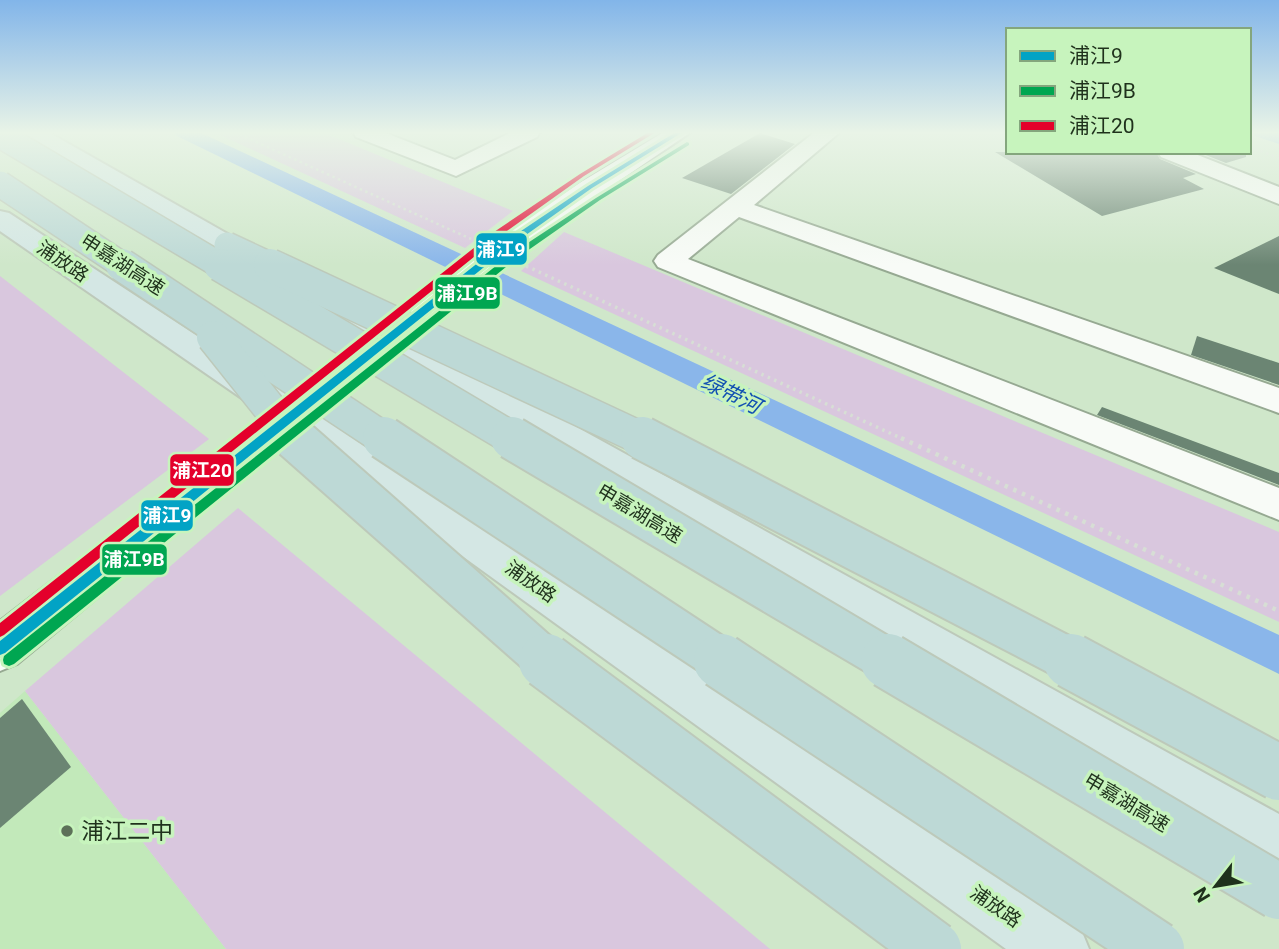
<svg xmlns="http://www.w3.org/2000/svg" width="1279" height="949" font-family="Roboto,'Noto Sans SC',sans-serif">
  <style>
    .built { fill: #c2e9ba }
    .green { fill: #d9c7de }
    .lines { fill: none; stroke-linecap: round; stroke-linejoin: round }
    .canal { fill: #8ab6ea; fill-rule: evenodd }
    .building { fill: #6b8573 }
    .minor-casing { stroke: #96a992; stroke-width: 4 }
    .major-casing { stroke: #bdc9ba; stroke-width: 4 }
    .path-far2 { stroke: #d7ded5; stroke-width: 2.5; stroke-dasharray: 2.5 3.5; stroke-linecap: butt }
    .path-far1 { stroke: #d7ded5; stroke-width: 3.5; stroke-dasharray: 2.5 4.5; stroke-linecap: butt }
    .path { stroke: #d7ded5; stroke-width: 4.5; stroke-dasharray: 3.5 6; stroke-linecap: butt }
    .minor { fill: #f8fbf7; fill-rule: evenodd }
    .major { fill: #d4e7e4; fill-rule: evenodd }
    .highway-bridge-far3-casing { stroke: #bdc9ba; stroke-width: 28; stroke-linecap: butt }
    .highway-bridge-far2-casing { stroke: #bdc9ba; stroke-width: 35; stroke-linecap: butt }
    .highway-bridge-far1-casing { stroke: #bdc9ba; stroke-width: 46; stroke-linecap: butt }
    .highway-bridge-casing { stroke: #bdc9ba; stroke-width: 58; stroke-linecap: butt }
    .highway-bridge-far3 { stroke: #bdd9d6; stroke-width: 25 }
    .highway-bridge-far2 { stroke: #bdd9d6; stroke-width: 32 }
    .highway-bridge-far1 { stroke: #bdd9d6; stroke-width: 42 }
    .highway-bridge { stroke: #bdd9d6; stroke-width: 54 }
    .bus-1-casing { stroke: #c7f4bd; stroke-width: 6 }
    .bus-2-casing { stroke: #c7f4bd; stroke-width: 6 }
    .bus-3-casing { stroke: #c7f4bd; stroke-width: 6 }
    .bus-1 { fill: #02a3c5; fill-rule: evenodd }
    .bus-2 { fill: #00a651; fill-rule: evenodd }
    .bus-3 { fill: #e4002b; fill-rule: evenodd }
    .poi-dot { fill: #5d7159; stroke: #c7f4bd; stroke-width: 2.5 }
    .labels { text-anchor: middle; stroke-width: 7; stroke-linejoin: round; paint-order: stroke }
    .street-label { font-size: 19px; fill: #1f311c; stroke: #c7f4bd }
    .water-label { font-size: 21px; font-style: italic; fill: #1150b2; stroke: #c7f4bd }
    .near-poi-label { font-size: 23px; fill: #1f311c; stroke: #c7f4bd; text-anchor: start }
    .line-badge { stroke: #c7f4bd; stroke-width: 2.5 }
    .badge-label { font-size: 19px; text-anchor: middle; font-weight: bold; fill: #fff }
  </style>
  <rect width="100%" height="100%" fill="#cfe7ca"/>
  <!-- built -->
  <polygon class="built" points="25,691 226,949 0,949 0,713"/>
  <!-- green -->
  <g class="green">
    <polygon points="214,132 322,132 513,211 465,248"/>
    <polygon points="564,232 1279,532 1279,622 521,271"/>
    <polygon points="0,276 209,439 0,596"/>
    <polygon points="238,508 770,949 226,949 25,691"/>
  </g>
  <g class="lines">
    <!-- canal -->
    <g class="canal">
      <polygon points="174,132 199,132 1279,635 1279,674 177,136"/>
      <polygon points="1252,132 1279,132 1279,144 1255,136"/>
    </g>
  </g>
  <!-- building -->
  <g class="building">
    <polygon points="760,133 795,144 731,194 682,178"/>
    <polygon points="995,152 1156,152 1160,159 1196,174 1183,178 1204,189 1102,216"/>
    <polygon points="1198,152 1246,152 1246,157 1226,163"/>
    <polygon points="1279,236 1279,294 1214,268"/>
    <polygon points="1197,336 1279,363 1279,385 1191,355"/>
    <polygon points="1102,407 1279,473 1279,485 1097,415"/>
    <polygon points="22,699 71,767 0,828 0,718"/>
  </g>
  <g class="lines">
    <!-- minor casing -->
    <g class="minor-casing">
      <g id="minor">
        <polygon points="353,132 383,132 455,160 512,132 540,132 537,137 456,176 356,137"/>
        <polygon points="664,132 691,132 516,251 17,664 0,671 0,621 496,239 581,182"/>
        <polygon points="815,132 840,132 754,205 1279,388 1279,413 739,217 688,259 1279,488 1279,520 658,267 654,261 658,255"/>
        <polygon points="1158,152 1190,152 1279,187 1279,204 1161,157"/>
      </g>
    </g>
    <!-- major casing -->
    <g class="major-casing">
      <g id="major">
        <polygon points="21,132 48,132 272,259 276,265 272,271 262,274 252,271 24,137"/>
        <polygon points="0,211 9,213 321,417 1080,927 1089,949 1006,949 295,435 0,231"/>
        <polygon points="344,303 355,305 1279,814 1279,873 1259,865 333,319 329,312 333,305"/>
      </g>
    </g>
    <!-- path-far2 -->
    <g class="path-far2">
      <polyline points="234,132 471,239"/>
      <polyline points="1249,147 1279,158"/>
    </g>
    <!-- path-far1 -->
    <polyline class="path-far1" points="526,266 905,440"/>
    <!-- path -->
    <polyline class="path" points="901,438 1279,611"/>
    <!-- minor -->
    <use href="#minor" class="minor"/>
    <!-- major -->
    <use href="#major" class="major"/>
    <!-- highway-bridge-far3 casing -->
    <g class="highway-bridge-far3-casing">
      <g id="highway-bridge-far3">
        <polyline points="0,135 223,267"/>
        <polyline points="0,184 125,267"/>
        <polyline points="227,245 274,267"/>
      </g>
    </g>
    <!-- highway-bridge-far2 casing -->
    <g class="highway-bridge-far2-casing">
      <g id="highway-bridge-far2">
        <polyline points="122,265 386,440"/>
        <polyline points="220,265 515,440"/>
        <polyline points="270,265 645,440"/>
        <polyline points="213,337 295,440"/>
      </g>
    </g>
    <!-- highway-bridge-far1 casing -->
    <g class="highway-bridge-far1-casing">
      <g id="highway-bridge-far1">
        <polyline points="294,438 548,662"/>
        <polyline points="384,438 724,662"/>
        <polyline points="512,438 891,662"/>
        <polyline points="642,438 1074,662"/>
      </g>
    </g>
    <!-- highway-bridge casing -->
    <g class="highway-bridge-casing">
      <g id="highway-bridge">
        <polyline points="546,661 934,949"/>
        <polyline points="721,661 1157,949"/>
        <polyline points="888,661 1279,892"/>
        <polyline points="1071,661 1279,773"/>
      </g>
    </g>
    <!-- highway-bridge-far3 -->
    <use href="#highway-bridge-far3" class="highway-bridge-far3"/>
    <!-- highway-bridge-far2 -->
    <use href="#highway-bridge-far2" class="highway-bridge-far2"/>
    <!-- highway-bridge-far1 -->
    <use href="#highway-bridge-far1" class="highway-bridge-far1"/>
    <!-- highway-bridge -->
    <use href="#highway-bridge" class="highway-bridge"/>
    <!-- bus-1 casing -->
    <g class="bus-1-casing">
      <polygon id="bus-1" points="676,132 683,132 592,188 509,247 5,653 0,655 0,641 503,243 588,186"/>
    </g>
    <!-- bus-2 casing -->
    <g class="bus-2-casing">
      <polygon id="bus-2" points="687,142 689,143 689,145 600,200 517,258 14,664 9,666 4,664 3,660 4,656 511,254 596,198"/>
    </g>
    <!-- bus-3 casing -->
    <g class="bus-3-casing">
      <polygon id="bus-3" points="649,132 656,132 584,176 500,236 4,635 0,637 0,623 494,232 580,174"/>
    </g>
    <!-- bus-1 -->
    <use href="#bus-1" class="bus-1"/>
    <!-- bus-2 -->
    <use href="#bus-2" class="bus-2"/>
    <!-- bus-3 -->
    <use href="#bus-3" class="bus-3"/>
  </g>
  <!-- sky -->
  <linearGradient id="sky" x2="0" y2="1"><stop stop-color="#82b5e9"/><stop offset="0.5" stop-color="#e9f4e7"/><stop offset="1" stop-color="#e9f4e7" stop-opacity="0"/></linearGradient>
  <rect width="1279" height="265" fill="url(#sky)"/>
  <!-- markers -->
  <circle class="poi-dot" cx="67" cy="831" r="7"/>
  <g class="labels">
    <!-- street labels -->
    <g class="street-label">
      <text transform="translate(63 261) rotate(34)" y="7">浦放路</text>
      <text transform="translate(123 264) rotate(33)" y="7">申嘉湖高速</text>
      <text transform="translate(640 513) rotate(31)" y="7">申嘉湖高速</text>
      <text transform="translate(531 581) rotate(35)" y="7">浦放路</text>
      <text transform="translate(1127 802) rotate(31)" y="7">申嘉湖高速</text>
      <text transform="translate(996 906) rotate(35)" y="7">浦放路</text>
    </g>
    <!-- water labels -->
    <g class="water-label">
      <text transform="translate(731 394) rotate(26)" y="7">绿带河</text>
    </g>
    <!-- near-poi labels -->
    <g class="near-poi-label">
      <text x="81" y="839">浦江二中</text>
    </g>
  </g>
  <g class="line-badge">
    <rect x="475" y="232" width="53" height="34" rx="7" fill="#02a3c5"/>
    <rect x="434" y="276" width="67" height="34" rx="7" fill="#00a651"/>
    <rect x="169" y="453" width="66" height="34" rx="7" fill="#e4002b"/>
    <rect x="140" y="499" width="54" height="33" rx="7" fill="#02a3c5"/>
    <rect x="101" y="543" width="67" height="33" rx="7" fill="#00a651"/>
  </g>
  <g class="badge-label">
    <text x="501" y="256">浦江9</text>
    <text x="467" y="300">浦江9B</text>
    <text x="202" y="477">浦江20</text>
    <text x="167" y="522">浦江9</text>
    <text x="134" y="566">浦江9B</text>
  </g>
  <!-- legend -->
  <rect x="1006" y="28" width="245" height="126" fill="#c7f4bd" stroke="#84a67d" stroke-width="2"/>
  <rect x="1020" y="51" width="35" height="10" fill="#02a3c5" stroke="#84a67d" stroke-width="2"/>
  <text x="1069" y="63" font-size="21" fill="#1f311c">浦江9</text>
  <rect x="1020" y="86" width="35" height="10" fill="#00a651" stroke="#84a67d" stroke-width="2"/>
  <text x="1069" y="98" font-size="21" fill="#1f311c">浦江9B</text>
  <rect x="1020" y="121" width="35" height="10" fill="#e4002b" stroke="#84a67d" stroke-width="2"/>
  <text x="1069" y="133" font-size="21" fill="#1f311c">浦江20</text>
  <!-- north arrow -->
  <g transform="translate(1216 886) rotate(239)" stroke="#c7f4bd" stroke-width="5" paint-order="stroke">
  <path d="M0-5L12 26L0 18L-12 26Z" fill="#1f311c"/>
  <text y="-10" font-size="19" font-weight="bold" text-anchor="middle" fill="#1f311c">N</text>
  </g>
</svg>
